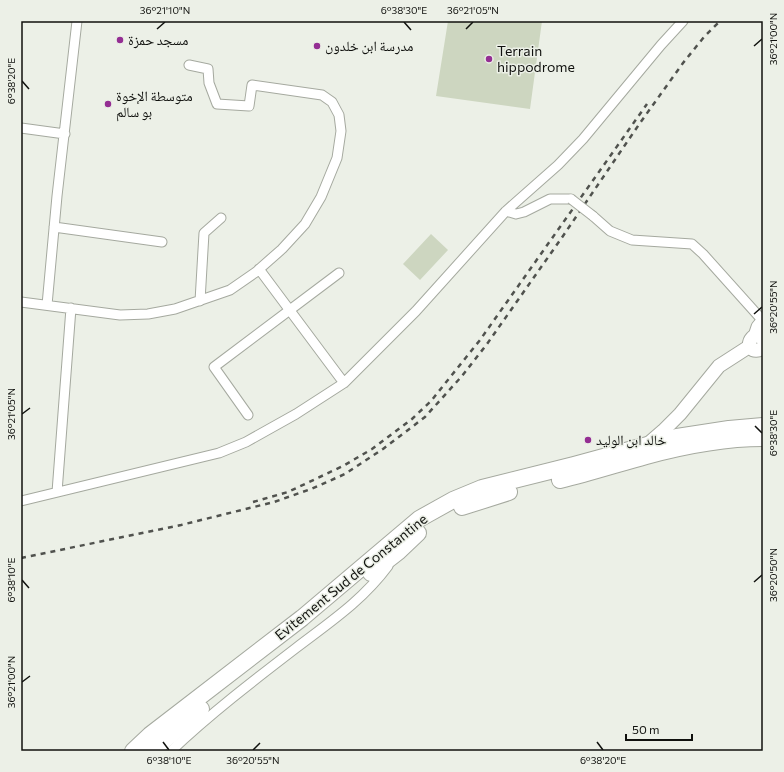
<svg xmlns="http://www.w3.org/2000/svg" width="784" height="772" font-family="Commissioner,'Noto Naskh Arabic',sans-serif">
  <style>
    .green { fill: #cdd6c0 }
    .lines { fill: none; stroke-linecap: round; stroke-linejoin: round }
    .street-casing { stroke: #a5a99f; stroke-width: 11 }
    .secondary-casing { stroke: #a5a99f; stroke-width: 15 }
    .highway-casing { stroke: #a5a99f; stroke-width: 18 }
    .street { stroke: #fff; stroke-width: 9 }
    .secondary { stroke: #fff; stroke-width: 13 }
    .highway { stroke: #fff; stroke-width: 16 }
    .rail { stroke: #50524e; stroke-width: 2.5; stroke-dasharray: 5 5; stroke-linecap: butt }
    .street-bridge-casing { stroke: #a5a99f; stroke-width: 11; stroke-linecap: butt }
    .street-bridge { stroke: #fff; stroke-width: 9 }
    .ticks { fill: none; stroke: #10110e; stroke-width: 1.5 }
    .poi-dot { fill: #942e93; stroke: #ecf0e7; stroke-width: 1.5 }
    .labels { text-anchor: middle; stroke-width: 3; stroke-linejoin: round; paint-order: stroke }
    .poi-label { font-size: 14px; fill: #10110e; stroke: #ecf0e7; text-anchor: start }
    .street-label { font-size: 14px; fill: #10110e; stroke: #ecf0e7 }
    .neatline { fill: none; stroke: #10110e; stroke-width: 1.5 }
    .ticks-label { font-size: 10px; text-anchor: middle; fill: #10110e }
  </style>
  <rect width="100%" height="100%" fill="#ecf0e7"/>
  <path class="green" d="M448 21H542L530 109 436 96Z
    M431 234 448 250 420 280 403 264Z"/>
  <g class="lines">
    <defs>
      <path id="street" d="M21 128 65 134
        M506 211 516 214 524 212 550 199H571
        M593 216 610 231 632 240 692 244 703 254 763 321
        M54 227 162 242
        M259 269 344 383
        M200 301 204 233 221 218
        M21 302 120 315 148 314 175 309 230 290 256 272 282 249 305 224 321 197 337 158 341 131 339 115 332 102 322 95 252 85 249 106 217 104 209 83 208 69 189 65
        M47 305 57 196 77 21
        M248 415 214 367 339 273
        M57 492 71 308
        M21 501 219 453 246 442 296 414 344 383 416 311 506 211 558 165 583 139 661 45 683 21
        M171 751C210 714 253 681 296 648 330 622 362 601 388 566"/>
      <path id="secondary" d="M755 336 758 327 763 321
        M763 339 759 336H754C743 345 754 356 763 347
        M648 444 663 431 680 414 719 366 750 346"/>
      <path id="highway" d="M560 480C589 473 617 464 646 456 683 446 724 438 763 438
        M462 507 509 492
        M371 573 398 552 418 533
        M133 751 150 735 302 618 419 519 453 500 482 488 574 465 677 437 729 429 763 426
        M152 751 201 709"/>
    </defs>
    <use href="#street" class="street-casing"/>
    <use href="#secondary" class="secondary-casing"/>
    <use href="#highway" class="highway-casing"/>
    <use href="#street" class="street"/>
    <use href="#secondary" class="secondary"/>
    <use href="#highway" class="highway"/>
    <path class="rail" d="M253 502 288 492 343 466 372 449 412 419 431 401 480 340 647 104
      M21 558 181 525 274 502 311 489 345 474 383 449 425 417 462 376 487 344 563 236 640 123 683 63 704 37 720 21"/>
    <defs>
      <path id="street-bridge" d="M571 199 593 216"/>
    </defs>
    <use href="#street-bridge" class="street-bridge-casing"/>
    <use href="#street-bridge" class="street-bridge"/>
  </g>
  <path class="ticks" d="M404 22 411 30M157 29 165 22M466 29 473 22M754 46 762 39M22 81 29 89M754 314 762 307M22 414 30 408M755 426 762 433M22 580 29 588M754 582 762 575M22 682 30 676M163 742 169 750M597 742 603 750M253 750 260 743"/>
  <g class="poi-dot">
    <circle cx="120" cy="40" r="4"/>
    <circle cx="317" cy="46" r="4"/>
    <circle cx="489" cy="59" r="4"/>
    <circle cx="108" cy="104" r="4"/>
    <circle cx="588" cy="440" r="4"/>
  </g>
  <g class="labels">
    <g class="poi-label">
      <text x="128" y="45">مسجد حمزة</text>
      <text x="325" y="51">مدرسة ابن خلدون</text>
      <text x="497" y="56">Terrain<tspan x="497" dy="16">hippodrome</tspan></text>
      <text x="116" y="101">متوسطة الإخوة<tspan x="116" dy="16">بو سالم</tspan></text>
      <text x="596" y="445">خالد ابن الوليد</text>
    </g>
    <g class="street-label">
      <text transform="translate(351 577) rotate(-39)" y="5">Evitement Sud de Constantine</text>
    </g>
  </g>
  <rect width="784" height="772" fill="none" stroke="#ecf0e7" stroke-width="44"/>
  <path d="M626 734v6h66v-6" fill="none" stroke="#10110e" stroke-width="2"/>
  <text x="632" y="734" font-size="12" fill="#10110e" stroke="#ecf0e7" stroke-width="3" paint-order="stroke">50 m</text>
  <rect x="22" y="22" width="740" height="728" class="neatline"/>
  <g class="ticks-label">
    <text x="165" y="14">36°21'10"N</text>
    <text x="404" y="14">6°38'30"E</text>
    <text x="473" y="14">36°21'05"N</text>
    <text transform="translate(773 39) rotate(-90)" y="4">36°21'00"N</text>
    <text transform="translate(11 81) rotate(-90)" y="4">6°38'20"E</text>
    <text transform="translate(773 307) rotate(-90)" y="4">36°20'55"N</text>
    <text transform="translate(11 414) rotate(-90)" y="4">36°21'05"N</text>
    <text transform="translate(773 433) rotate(-90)" y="4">6°38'30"E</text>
    <text transform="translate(773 575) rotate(-90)" y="4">36°20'50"N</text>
    <text transform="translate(11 580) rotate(-90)" y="4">6°38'10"E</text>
    <text transform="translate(11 682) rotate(-90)" y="4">36°21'00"N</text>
    <text x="169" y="764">6°38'10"E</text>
    <text x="253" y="764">36°20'55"N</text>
    <text x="603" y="764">6°38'20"E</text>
  </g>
</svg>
